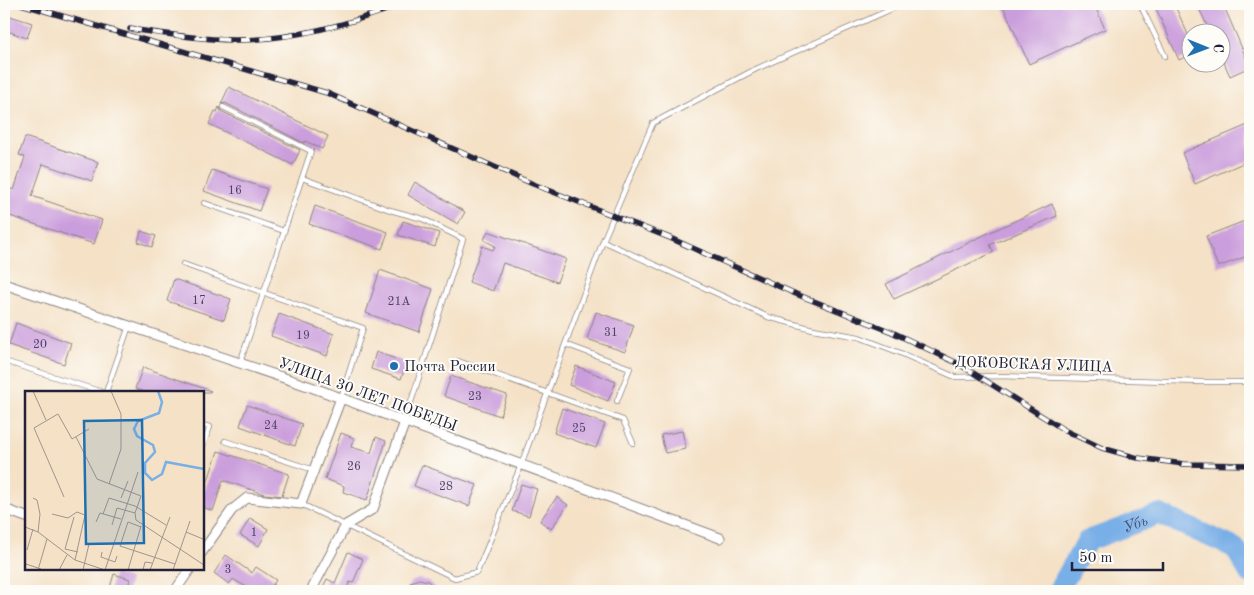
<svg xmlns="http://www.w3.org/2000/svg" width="1254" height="595" font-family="'Old Standard TT',serif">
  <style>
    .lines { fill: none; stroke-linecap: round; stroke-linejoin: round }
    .river { stroke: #79afe7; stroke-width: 21 }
    .building { fill: #ca9ddc }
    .service-casing { stroke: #8b8280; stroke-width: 6 }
    .minor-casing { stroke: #8b8280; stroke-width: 11 }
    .service { stroke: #fff; stroke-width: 4.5 }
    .minor { stroke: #fff; stroke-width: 9 }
    .rail-casing { stroke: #22223b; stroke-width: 5.5 }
    .rail { stroke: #fdfcf7; stroke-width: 4; stroke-dasharray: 11; stroke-linecap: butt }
    .poi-dot { fill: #1f6fb2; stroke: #fdfcf7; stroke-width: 2 }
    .labels { text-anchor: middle; stroke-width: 4; stroke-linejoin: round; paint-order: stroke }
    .number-label { font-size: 12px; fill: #4c4163 }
    .street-label { font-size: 15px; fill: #22223b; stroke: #fdfcf7 }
    .poi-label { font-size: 15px; fill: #22223b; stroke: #fdfcf7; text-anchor: start }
    .water-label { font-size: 16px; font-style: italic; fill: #455a80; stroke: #fdfcf7 }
    .inset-river { fill: none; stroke: #79afe7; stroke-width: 2.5 }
    .inset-road { fill: none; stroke: #a0958e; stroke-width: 1 }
    .view { fill: #1f6fb2; fill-opacity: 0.15; stroke: #1f6fb2; stroke-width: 2.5 }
    .inset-edge { fill: none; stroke: #22223b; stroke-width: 2.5 }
  </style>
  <rect width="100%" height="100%" fill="#fdfcf7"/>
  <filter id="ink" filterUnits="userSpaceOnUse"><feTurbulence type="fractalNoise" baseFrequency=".02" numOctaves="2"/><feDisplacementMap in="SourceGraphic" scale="10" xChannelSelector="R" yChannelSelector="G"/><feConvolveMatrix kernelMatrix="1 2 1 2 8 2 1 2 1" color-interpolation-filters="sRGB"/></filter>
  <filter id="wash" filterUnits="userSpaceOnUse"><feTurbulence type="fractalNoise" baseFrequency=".0096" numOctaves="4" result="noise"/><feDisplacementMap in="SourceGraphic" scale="20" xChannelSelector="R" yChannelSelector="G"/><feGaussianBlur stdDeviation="1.12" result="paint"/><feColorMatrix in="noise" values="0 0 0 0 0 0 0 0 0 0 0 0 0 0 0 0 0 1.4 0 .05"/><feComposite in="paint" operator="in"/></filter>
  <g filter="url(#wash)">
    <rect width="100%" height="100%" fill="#f4e1c6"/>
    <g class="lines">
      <path class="river" id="s1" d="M1058 591 1087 541 1159 514 1235 548 1250 574"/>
    </g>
    <g id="blocks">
      <path class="building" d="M1002 4H1094L1105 29 1029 64Z
        M1154 4H1174L1192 43V54L1179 60Z
        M1197 4H1223L1250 67 1230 76 1222 58V32H1210Z
        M4 14 32 23 27 38 4 30Z
        M229 87 328 136 322 149 305 141 304 143 225 103 221 104Z
        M219 107 221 111 300 150 293 165 209 124 215 111 217 112Z
        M1250 124V160L1195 184 1182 153Z
        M25 137 98 162 92 181 43 164 32 196 102 220 94 244 4 214V187L14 190 25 157 19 155Z
        M212 170 267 189 259 211 204 191Z
        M415 182 465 212 458 224 408 195Z
        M1052 204 1057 216 990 245 994 252 894 299 886 284 984 235Z
        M315 206 388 232 382 249 309 224Z
        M1250 219V255L1218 267 1206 236Z
        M403 221 439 233 435 247 398 235Z
        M141 231 156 236 152 247 138 242Z
        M488 231 566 259 557 282 503 263 493 291 469 282 482 246 493 250 495 246 484 240Z
        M380 270 433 289 419 332 366 313Z
        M174 279 231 299 224 320 167 301Z
        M596 312 634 325 625 352 587 339Z
        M279 314 334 334 327 356 271 336Z
        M16 323 71 343 64 364 9 345Z
        M376 352 407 363 401 379 371 369Z
        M576 366 616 382 608 401 569 385Z
        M143 367 211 391 210 392H145L135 389Z
        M451 376 507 395 500 416 444 396Z
        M247 405 302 424 295 446 240 426Z
        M562 408 605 424 596 448 554 433Z
        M682 431 686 449 665 453 661 435Z
        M341 433 354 438 351 447 371 453 376 437 386 441 367 500 343 492 344 486 325 479Z
        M218 451 289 474 282 496 264 494 223 480 213 511 202 507V498Z
        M422 465 477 485 469 506 414 486Z
        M521 484 537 489 529 516 512 511Z
        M557 497 568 505 551 529 540 521Z
        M250 518 268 529 259 546 240 535Z
        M348 552 363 559 353 583 350 582 347 588 353 591H321L327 579 335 583Z
        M226 555 252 573 256 567 276 580 269 591H253L233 579 229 584 214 573Z
        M114 574 130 579 127 591H109Z
        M419 579 428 581 438 591H405L411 582Z"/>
    </g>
  </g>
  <g filter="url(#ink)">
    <use href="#blocks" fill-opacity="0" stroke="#8b8280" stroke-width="1"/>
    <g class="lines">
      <defs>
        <path id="service" d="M1140 4 1165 56
          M223 107 311 151 240 363
          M302 178 390 210 423 219 463 239 405 421
          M204 203 284 231
          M603 241 768 317 813 329 859 337 898 352 955 377 996 376 1201 382H1250
          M183 264 363 328 341 398
          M565 344 630 368 617 401
          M4 361 102 392
          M458 361 623 420 633 443
          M106 392 129 326
          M202 425 210 427 202 448
          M225 441 314 470
          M301 504 455 578 477 572 521 465 603 241 653 123 756 69 903 4"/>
        <path id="minor" d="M4 284 311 387 720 538
          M4 509 26 517
          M202 552 232 510 247 498 301 504 341 398
          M175 591 190 569
          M311 591 346 525 373 509 405 422"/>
      </defs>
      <use href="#service" class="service-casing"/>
      <use href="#minor" class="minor-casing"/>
      <use href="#service" class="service"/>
      <use href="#minor" class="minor"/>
      <defs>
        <path id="rail" d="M21 4 327 93 533 184 670 238 796 294 892 332 959 364 1066 431 1102 448 1138 458 1184 464 1250 465
          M130 29C164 34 198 39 232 40 286 41 352 24 402 4"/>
      </defs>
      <use href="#rail" class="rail-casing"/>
      <use href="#rail" class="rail"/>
    </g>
  </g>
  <circle class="poi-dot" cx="394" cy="366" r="5"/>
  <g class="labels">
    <g class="number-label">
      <text x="235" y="194">16</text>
      <text x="199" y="304">17</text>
      <text x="399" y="305">21А</text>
      <text x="611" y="336">31</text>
      <text x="303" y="339">19</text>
      <text x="40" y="348">20</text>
      <text x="475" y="400">23</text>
      <text x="271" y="429">24</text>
      <text x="579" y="432">25</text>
      <text x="354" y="470">26</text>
      <text x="446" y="490">28</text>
      <text x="254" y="536">1</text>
      <text x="228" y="573">3</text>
    </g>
    <g class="street-label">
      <text transform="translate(1034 364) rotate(2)" y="5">ДОКОВСКАЯ УЛИЦА</text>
      <text transform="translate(368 394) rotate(20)" y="5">УЛИЦА 30 ЛЕТ ПОБЕДЫ</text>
    </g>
    <g class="poi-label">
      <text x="404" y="371">Почта России</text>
    </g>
    <g class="water-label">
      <text dy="6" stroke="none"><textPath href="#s1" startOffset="109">Убь</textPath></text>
    </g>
  </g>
  <g transform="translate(25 391)">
    <rect width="179" height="179" fill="#f4e1c6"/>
    <path class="inset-river" d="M133 0 137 11 134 22 113 30 109 38 112 45 128 54 130 61 120 72V82L127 89 137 83 141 71 179 78"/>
    <path class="inset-road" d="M8 0 21 29M51 46 72 88 116 105 110 122M84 93 96 58V23L86 0M39 106 9 37 33 23 47 48 64 38M8 107 12 109 15 123 13 141M96 107 103 90M27 123 43 127 52 121 60 124 50 169M78 123 84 107 110 115 141 134M49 126 40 158 53 161M71 131 75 122 96 128M87 134 92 117 110 122 111 129 179 174M0 136 13 141 50 169 80 179M116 136 103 131 95 155 150 173M161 141 178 148M2 159 8 138M77 161 76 166 90 171 92 165M1 173 16 178M13 179 22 148M34 179 42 164M58 179 64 153M80 179 113 81M103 179 116 135M118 179 120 171 127 172M125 179 145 126M148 179 165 130"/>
    <path class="view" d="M117 29 119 152 61 153 59 30Z"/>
    <rect width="179" height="179" class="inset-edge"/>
  </g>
  <rect width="1254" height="595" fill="none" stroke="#fdfcf7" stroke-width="20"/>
  <g transform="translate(1206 48) rotate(91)"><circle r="24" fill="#fdfcf7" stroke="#a5a5ac"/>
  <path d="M0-4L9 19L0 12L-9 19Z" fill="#1f6fb2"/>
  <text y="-8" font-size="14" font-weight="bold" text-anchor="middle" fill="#22223b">С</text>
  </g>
  <path d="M1072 562v8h91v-8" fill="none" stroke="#22223b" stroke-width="2.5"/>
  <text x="1079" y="562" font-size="15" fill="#22223b" stroke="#fdfcf7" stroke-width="4" paint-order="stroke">50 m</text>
</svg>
